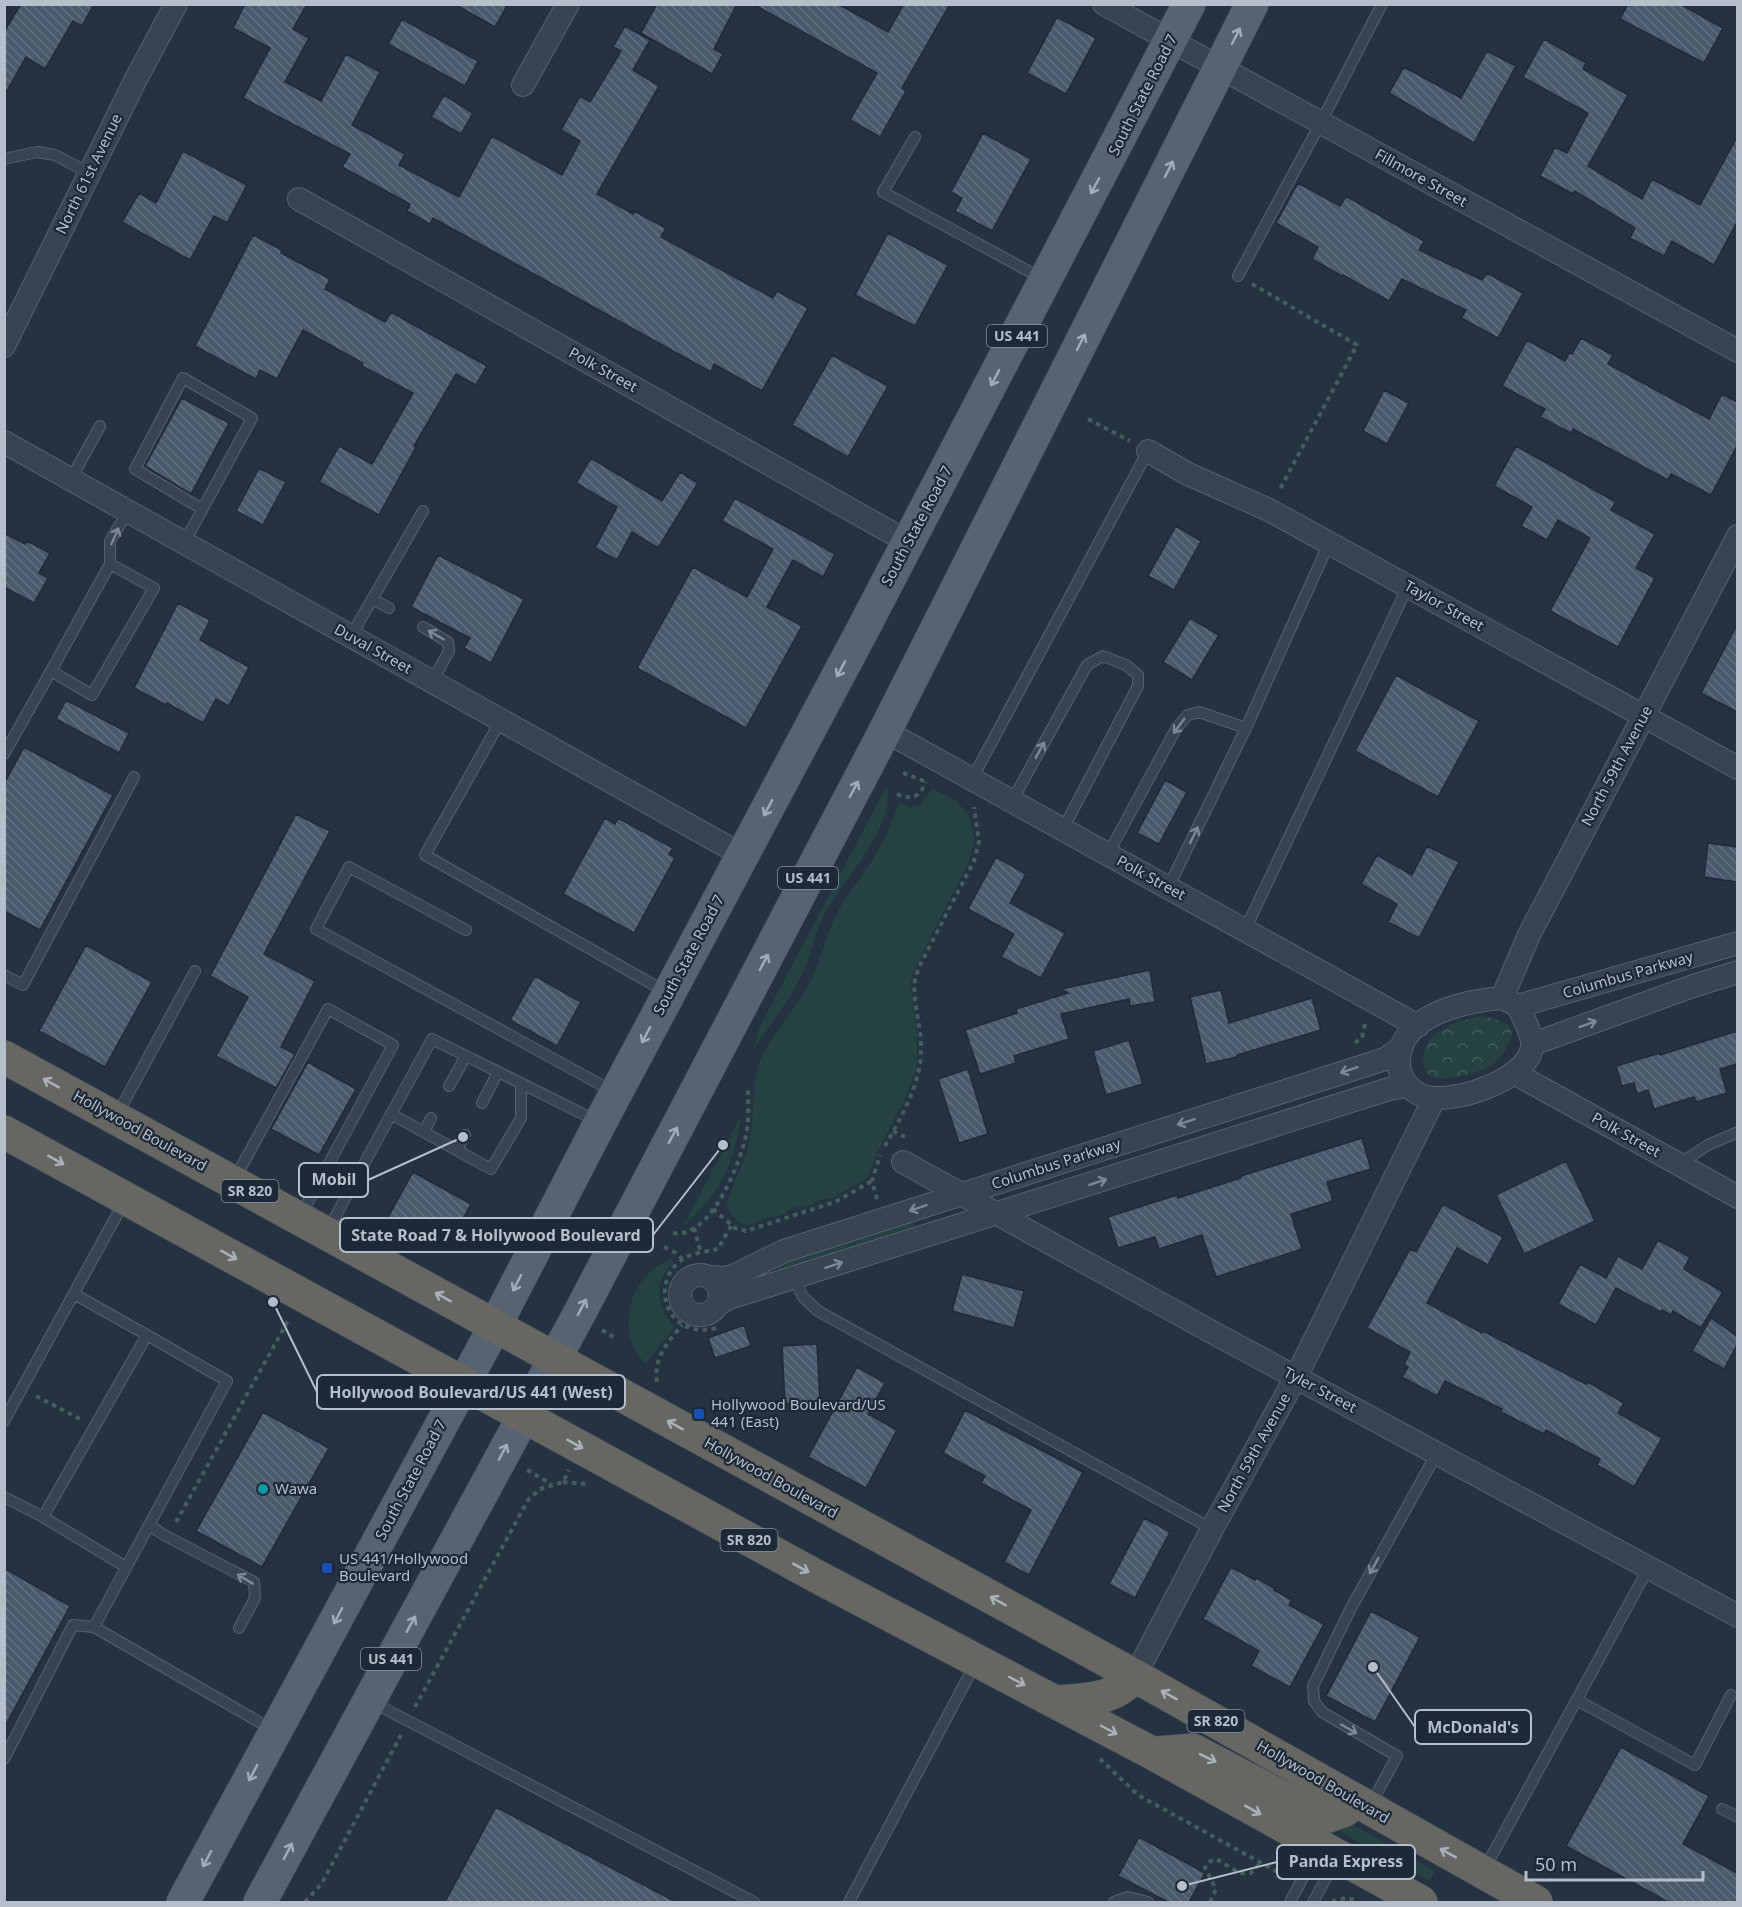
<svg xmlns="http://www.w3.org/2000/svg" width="1742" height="1907" font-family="'Noto Sans',sans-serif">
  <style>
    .green { fill: #264142 }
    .forest { fill: url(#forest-crowns) }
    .building { fill: url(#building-back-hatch); stroke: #1f2b38; stroke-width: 1.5 }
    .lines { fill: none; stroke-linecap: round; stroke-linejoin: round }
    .service-casing { stroke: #56626e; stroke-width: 12 }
    .minor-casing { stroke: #56626e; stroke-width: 24 }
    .primary-casing { stroke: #424d5a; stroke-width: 34 }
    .trunk-casing { stroke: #434f5b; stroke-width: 34 }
    .path { stroke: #445e5f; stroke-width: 4; stroke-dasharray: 4.5 4.5; stroke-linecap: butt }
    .service { stroke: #384451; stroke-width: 10 }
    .minor { stroke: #384451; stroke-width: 22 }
    .primary { stroke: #566371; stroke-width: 33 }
    .trunk { stroke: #666663; stroke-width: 33 }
    .oneway { stroke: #a2adb9 }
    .oneway2 { stroke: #7d8894 }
    .oneway3 { stroke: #a9b2bb }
    .transit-dot { fill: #1a4fb4; stroke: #1d2936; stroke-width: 2 }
    .culture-dot { fill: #0f9aa8; stroke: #1d2936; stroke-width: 2 }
    .labels { text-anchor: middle; stroke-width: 4.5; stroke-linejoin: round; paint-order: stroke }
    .shield { fill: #1d2936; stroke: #87929e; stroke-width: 1.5 }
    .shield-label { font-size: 14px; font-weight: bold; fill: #b5bfcb }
    .street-label { font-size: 15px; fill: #b5bfcb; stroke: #1d2936 }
    .poi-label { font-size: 15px; fill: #b5bfcb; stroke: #1d2936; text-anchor: start }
    .leader { fill: none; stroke: #b5bfcb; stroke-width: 2 }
    .callout-dot { fill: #b5bfcb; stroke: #1d2936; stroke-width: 2 }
    .callout { fill: #1d2936; stroke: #b5bfcb; stroke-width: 2 }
    .callout-label { font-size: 16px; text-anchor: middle; font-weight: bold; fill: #b5bfcb }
  </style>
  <defs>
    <pattern id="forest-crowns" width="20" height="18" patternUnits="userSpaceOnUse" patternTransform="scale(1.5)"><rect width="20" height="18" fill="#264142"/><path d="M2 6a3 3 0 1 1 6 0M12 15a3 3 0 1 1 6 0" fill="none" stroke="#435b5c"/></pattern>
    <pattern id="building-back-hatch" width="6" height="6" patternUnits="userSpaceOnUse" patternTransform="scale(1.5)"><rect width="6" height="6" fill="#4a596b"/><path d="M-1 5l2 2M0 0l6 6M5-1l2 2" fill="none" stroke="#626f7f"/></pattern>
  </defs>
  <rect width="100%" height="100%" fill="#243241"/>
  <path class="green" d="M887 785C897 826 842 881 824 915 815 931 813 951 805 968 792 998 771 1022 753 1050L760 1026Z
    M934 789 957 801 969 816 975 840 968 864 914 970 910 984 917 1031V1067L906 1097 878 1151 867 1178 833 1198 817 1201 810 1206 792 1208 785 1214 778 1216 763 1218 754 1224 746 1225 737 1221 726 1206C733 1184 744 1164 749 1142 756 1112 749 1081 764 1052 777 1027 799 1006 811 980 823 955 827 928 842 904 847 895 854 887 860 878 877 855 889 832 898 805L900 803 910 807 920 805 930 790Z
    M741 1116C735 1165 719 1195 682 1228Z
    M913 1221 914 1225 912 1229 782 1271 777 1270 776 1266 778 1262Z
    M671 1259 674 1262C653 1282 656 1307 675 1327L645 1364C641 1358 634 1351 632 1344 620 1310 637 1272 671 1259Z
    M1351 1823 1435 1871 1430 1881 1335 1829Z"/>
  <path class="forest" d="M1479 1016 1492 1018 1508 1024 1512 1033C1509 1045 1503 1057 1493 1064 1482 1072 1442 1084 1430 1076 1425 1072 1423 1065 1423 1059 1424 1032 1457 1021 1479 1016Z"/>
  <path class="building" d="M21 4H94L82 26 73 21 45 69 26 57 4 96V32Z
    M245 4H307L293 29 309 38 285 82 321 101 346 54 380 72 352 125 405 154 399 165 459 197 492 136 562 175 580 141 561 130 580 96 590 102 621 51 613 47 625 26 650 40 633 70 659 86 597 194 633 214 634 211 666 228 661 237 773 298 777 291 808 308 762 391 714 364 711 372 433 218 430 224 407 211 410 204 342 167 350 154 243 98 270 48 233 28Z
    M454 4H508L495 27Z
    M657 4H737L714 49 723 54 712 74 641 33Z
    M753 4H838L888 32 904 4H950L902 88 906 91 880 137 850 120 877 73Z
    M1628 4H1680L1723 28 1704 63 1620 19Z
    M1057 17 1096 38 1066 94 1027 73Z
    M402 19 478 61 465 86 388 44Z
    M1544 39 1586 63 1583 69 1628 95 1588 166 1642 199 1652 179 1700 205 1737 137V222L1714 265 1672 241 1664 256 1630 238 1635 228 1575 191 1573 194 1540 176 1555 147 1567 153 1588 113 1523 77Z
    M1487 51 1516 66 1474 143 1389 93 1404 67 1461 98Z
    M444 95 473 113 461 134 431 117Z
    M983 133 1031 159 992 231 955 211 962 198 951 192Z
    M183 151 247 185 227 223 214 216 190 260 122 222 139 193 156 203Z
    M1298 183 1340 206 1346 196 1424 241 1419 250 1482 280 1487 273 1523 293 1498 338 1461 318 1466 310 1402 279 1389 301 1343 275 1342 276 1312 259 1318 247 1276 223Z
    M888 233 948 265 915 326 855 295Z
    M253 235 282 250 281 253 330 279 325 289 385 322 391 312 487 366 476 385 456 374 414 446 416 447 379 515 319 482 339 446 372 464 413 393 362 366 363 363 303 330 277 379 260 370 256 379 195 346Z
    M1581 338 1613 355 1608 364 1709 419 1722 394 1737 402V446L1711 495 1671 474 1668 480 1573 429 1571 433 1540 417 1545 409 1502 386 1527 340 1565 361 1569 353 1572 354Z
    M832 355 888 386 848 457 792 425Z
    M1384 390 1409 403 1387 444 1363 431Z
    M182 398 229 423 191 494 145 466Z
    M1516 446 1616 502 1611 510 1655 534 1636 568 1655 578 1618 647 1550 611 1590 538 1558 520 1547 540 1521 526 1532 507 1494 486Z
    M591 458 662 501 680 472 698 483 658 548 632 532 617 560 595 548 617 507 576 483Z
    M259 468 286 482 263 525 236 511Z
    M735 498 835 554 823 577 793 560 767 607 802 626 746 728 637 668 693 567 747 597 773 549 722 521Z
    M1176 526 1201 541 1174 590 1148 576Z
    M4 533 25 544 27 541 50 553 39 573 48 578 34 603 4 587Z
    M438 555 524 599 491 663 464 648 470 638 411 607Z
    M178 603 210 620 200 640 249 667 229 706 216 699 203 723 167 703 166 705 134 688Z
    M1190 618 1219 635 1192 680 1163 662Z
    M1737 625V712L1701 693Z
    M1396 675 1479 721 1438 797 1355 751Z
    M66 700 129 733 119 753 56 719Z
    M24 747 113 795 40 930 4 911V784Z
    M1165 780 1187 792 1159 844 1137 833Z
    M296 814 330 831 264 954 315 981 281 1047 295 1054 276 1088 216 1056 248 997 210 976Z
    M605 818 615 824 618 818 673 848 669 854 675 858 634 933 563 894Z
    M1708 843 1737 847V882L1704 877Z
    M1427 846 1459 862 1419 938 1388 922 1397 904 1361 884 1377 855 1412 875Z
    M996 857 1026 874 1010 903 1065 933 1041 978 1001 957 1014 934 968 909Z
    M86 945 152 982 105 1067 39 1031Z
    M1150 970 1155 1002 1130 1006 1129 999 1061 1014 1069 1039 1014 1056 1016 1063 980 1074 965 1030 1017 1013 1016 1009 1068 993 1061 989Z
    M535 976 581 1002 557 1046 510 1020Z
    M1221 990 1229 1023 1312 998 1321 1030 1237 1055V1057L1206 1064 1190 997Z
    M1737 1031V1064L1720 1069 1727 1093 1696 1102 1694 1097 1654 1109 1648 1090 1637 1094 1634 1083 1622 1086 1616 1066 1660 1053V1055Z
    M1129 1040 1143 1084 1106 1095 1093 1051Z
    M308 1062 356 1089 319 1155 271 1129Z
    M968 1069 988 1134 959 1143 938 1079Z
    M1362 1138 1371 1169 1327 1182 1333 1201 1291 1214 1302 1249 1216 1277 1202 1235 1159 1249 1155 1237 1118 1248 1108 1217 1177 1195 1178 1198 1241 1178V1176Z
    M1566 1161 1595 1221 1524 1254 1496 1195Z
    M413 1172 471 1204 445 1251 387 1219Z
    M1443 1204 1503 1237 1488 1265 1457 1248 1427 1303 1482 1333 1483 1331 1586 1384 1588 1382 1624 1403 1618 1413 1662 1438 1634 1487 1597 1465 1600 1459 1546 1430 1544 1434 1501 1412 1502 1409 1445 1381 1437 1396 1402 1377 1408 1367 1404 1365 1410 1352 1367 1328 1410 1249 1416 1252Z
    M1658 1240 1690 1257 1684 1269 1723 1292 1701 1328 1673 1311 1671 1315 1662 1310 1661 1312 1616 1288 1596 1325 1558 1304 1580 1264 1606 1278 1618 1256 1642 1269Z
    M962 1274 1024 1291 1014 1328 952 1311Z
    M1711 1318 1737 1336V1345L1724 1369 1692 1351Z
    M744 1325 751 1346 715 1358 708 1338Z
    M817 1344 820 1402 785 1404 782 1346Z
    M857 1367 885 1383 868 1414 897 1430 866 1488 808 1457Z
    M965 1410 1083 1472 1029 1575 1004 1562 1031 1510 981 1483 985 1476 943 1453Z
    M263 1412 329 1448 262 1567 196 1531Z
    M1144 1518 1170 1532 1135 1598 1109 1584Z
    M1231 1567 1255 1580 1256 1578 1274 1588V1590L1292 1600 1289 1605 1324 1624 1290 1687 1251 1666 1259 1651 1203 1619Z
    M4 1568 70 1606 4 1728Z
    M1371 1611 1420 1637 1375 1722 1326 1696Z
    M1621 1747 1709 1796 1683 1844 1737 1873V1902H1668L1566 1846Z
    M496 1807 676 1902H445Z
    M1139 1837 1205 1873 1189 1902H1168L1118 1876Z"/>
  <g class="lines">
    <defs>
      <path id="service" d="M915 137 883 192 1043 279
        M4 159 37 152 55 155 89 173
        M1238 276 1320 124 1382 4
        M71 479 100 426
        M184 543 252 418 183 378 135 469 202 509
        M110 564 154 588 92 695 51 671Z
        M110 564V541L128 511
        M372 599 389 608
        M423 627 448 642 449 651 432 682
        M351 636 423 511
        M501 720 425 855 666 992
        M1246 728 1329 543
        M4 754 51 671
        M972 779 1148 451
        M1012 801 1087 665 1103 656 1126 665 1138 675V686L1063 829
        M1108 854 1177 727 1188 715 1199 712 1246 728 1168 888
        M466 930 349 867 316 929 614 1092
        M1245 930 1408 586
        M4 975 23 985 134 777
        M449 1086 466 1056
        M482 1103 498 1072
        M391 1114 491 1169 521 1118V1083
        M117 1115 195 971
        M424 1132 431 1118
        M457 1150 465 1135
        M1679 1164 1708 1145 1738 1132
        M234 1180 328 1009 393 1045 301 1215
        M328 1230 432 1039 597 1121
        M794 1278 803 1297 818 1311 1212 1529
        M4 1421 124 1202
        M4 1497 43 1517 147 1335 74 1294
        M43 1517 126 1567
        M149 1525 164 1535 254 1582 255 1598 239 1628
        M94 1627 273 1730
        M1577 1700 1695 1765 1731 1695
        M372 1702 754 1902
        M4 1759 73 1625 94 1627 227 1381 147 1335
        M1370 1806 1397 1756 1322 1712 1314 1701 1313 1686 1351 1608 1437 1453
        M1722 1809 1738 1817
        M1484 1870 1649 1567
        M849 1902 975 1664
        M1114 1902 1128 1897 1148 1902
        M1290 1902 1318 1849
        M1313 1902 1337 1858"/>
      <path id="minor" d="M1104 4 1738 351
        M523 85 568 4
        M299 199 908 542
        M4 346 136 79 176 4
        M4 442 742 855
        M1148 451 1188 474 1269 510 1738 768
        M885 731 1418 1026
        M1502 998 1529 935 1738 536
        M1502 998 1518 1006C1522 1015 1533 1036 1532 1045 1532 1080 1443 1110 1417 1093 1406 1086 1399 1076 1399 1063 1397 1015 1466 1001 1502 998Z
        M1518 1006 1738 943
        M1533 1044 1693 986 1738 972
        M1514 1073 1738 1197
        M903 1162 1210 1331 1738 1616
        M680 1295a20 20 0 1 1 40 0a20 20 0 1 1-40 0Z
        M710 1277 724 1278 733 1276 784 1251 1357 1068 1385 1059 1402 1047
        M719 1304 729 1298 1389 1089 1407 1086
        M1135 1676 1212 1529 1296 1377 1434 1099"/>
      <path id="primary" d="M183 1902 495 1326 600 1123 863 629 1189 4
        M260 1902 578 1316 885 731 1252 4"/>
      <path id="trunk" d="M4 1057 1135 1676 1536 1902
        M4 1132 816 1576 1152 1753 1421 1902
        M1057 1702C1089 1699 1112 1701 1135 1676
        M1156 1753 1193 1750 1295 1804 1329 1816 1345 1810 1357 1801"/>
    </defs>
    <use href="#service" class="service-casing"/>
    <use href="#minor" class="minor-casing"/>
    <use href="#primary" class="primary-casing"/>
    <use href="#trunk" class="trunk-casing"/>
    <path class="path" d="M1252 284 1357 345 1279 491
      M1088 419 1130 441
      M903 773 924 781
      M897 794C913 801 919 797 926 782
      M1355 1043 1362 1037 1365 1024 1362 1022
      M893 1131 909 1139
      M885 1146C903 1114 922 1082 921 1046 921 1024 912 1002 915 980 916 975 919 968 921 963L974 861 979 842 974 807
      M877 1199 872 1181 880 1155
      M713 1209 735 1228 746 1231 835 1202 872 1181
      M694 1228 701 1253
      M673 1233C711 1240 742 1160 747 1130 749 1116 748 1101 748 1088
      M664 1247 676 1253 683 1260
      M716 1328C665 1341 647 1279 686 1257 695 1253 708 1251 718 1249L731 1226
      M602 1330 615 1338
      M657 1382C653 1358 668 1342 682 1325
      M36 1396 80 1419
      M527 1470 551 1484
      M563 1482 586 1484
      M176 1522 289 1319
      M415 1707 528 1500 540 1489 563 1482 569 1470
      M1100 1759 1138 1795 1285 1876
      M1332 1900 1335 1901 1346 1898 1356 1900
      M305 1902 322 1883 401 1735
      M1210 1902 1216 1889 1205 1868 1209 1862 1216 1859 1240 1873H1251L1261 1862"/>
    <use href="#service" class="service"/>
    <use href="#minor" class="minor"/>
    <use href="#primary" class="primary"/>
    <use href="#trunk" class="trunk"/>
  </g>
  <defs><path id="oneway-shaft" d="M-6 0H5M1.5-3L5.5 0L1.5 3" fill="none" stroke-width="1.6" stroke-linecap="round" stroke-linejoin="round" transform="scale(1.5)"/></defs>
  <g class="oneway">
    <use href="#oneway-shaft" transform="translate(1236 36) rotate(-63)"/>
    <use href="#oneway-shaft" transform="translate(1169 169) rotate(-63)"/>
    <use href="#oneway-shaft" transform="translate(1095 186) rotate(118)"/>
    <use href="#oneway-shaft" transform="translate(1081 342) rotate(-63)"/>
    <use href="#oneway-shaft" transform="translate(995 378) rotate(118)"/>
    <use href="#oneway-shaft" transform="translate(841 669) rotate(118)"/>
    <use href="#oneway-shaft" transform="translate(854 789) rotate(-62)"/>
    <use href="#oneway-shaft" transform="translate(768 808) rotate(118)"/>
    <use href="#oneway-shaft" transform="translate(764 962) rotate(-62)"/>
    <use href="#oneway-shaft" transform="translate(646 1035) rotate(118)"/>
    <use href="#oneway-shaft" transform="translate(673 1135) rotate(-62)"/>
    <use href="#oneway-shaft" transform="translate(517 1283) rotate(117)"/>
    <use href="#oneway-shaft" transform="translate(582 1307) rotate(-62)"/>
    <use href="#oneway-shaft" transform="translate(503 1452) rotate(-62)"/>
    <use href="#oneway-shaft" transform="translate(338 1616) rotate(118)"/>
    <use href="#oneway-shaft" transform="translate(411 1624) rotate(-61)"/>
    <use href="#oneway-shaft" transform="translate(253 1773) rotate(118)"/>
    <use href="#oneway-shaft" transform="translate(288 1851) rotate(-62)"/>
    <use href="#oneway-shaft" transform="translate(207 1859) rotate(118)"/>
  </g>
  <g class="oneway2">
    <use href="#oneway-shaft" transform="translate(115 536) rotate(-66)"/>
    <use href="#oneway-shaft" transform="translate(436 635) rotate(-150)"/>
    <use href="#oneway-shaft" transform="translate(1179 726) rotate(127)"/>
    <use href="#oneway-shaft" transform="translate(1040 750) rotate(-61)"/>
    <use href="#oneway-shaft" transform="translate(1194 835) rotate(-64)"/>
    <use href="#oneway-shaft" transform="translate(1588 1024) rotate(-20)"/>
    <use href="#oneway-shaft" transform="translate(1349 1070) rotate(162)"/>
    <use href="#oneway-shaft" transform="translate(1186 1122) rotate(162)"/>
    <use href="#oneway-shaft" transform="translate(1098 1182) rotate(-18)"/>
    <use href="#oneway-shaft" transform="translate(918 1208) rotate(162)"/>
    <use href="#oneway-shaft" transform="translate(834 1265) rotate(-18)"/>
    <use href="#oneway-shaft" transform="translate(1374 1566) rotate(119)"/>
    <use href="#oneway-shaft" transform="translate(245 1579) rotate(-149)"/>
    <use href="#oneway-shaft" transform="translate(1349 1729) rotate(30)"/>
  </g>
  <g class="oneway3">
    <use href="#oneway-shaft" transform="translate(51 1083) rotate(-151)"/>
    <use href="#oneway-shaft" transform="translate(56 1160) rotate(29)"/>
    <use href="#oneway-shaft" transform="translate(229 1255) rotate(29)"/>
    <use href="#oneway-shaft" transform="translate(443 1297) rotate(-151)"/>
    <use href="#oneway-shaft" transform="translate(675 1425) rotate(-151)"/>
    <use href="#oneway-shaft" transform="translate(575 1444) rotate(29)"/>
    <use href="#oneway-shaft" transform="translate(801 1568) rotate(29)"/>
    <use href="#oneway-shaft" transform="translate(998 1601) rotate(-151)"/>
    <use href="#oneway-shaft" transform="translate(1017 1681) rotate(28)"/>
    <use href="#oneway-shaft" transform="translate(1169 1695) rotate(-151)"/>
    <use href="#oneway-shaft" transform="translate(1109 1730) rotate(28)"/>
    <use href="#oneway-shaft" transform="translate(1208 1758) rotate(26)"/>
    <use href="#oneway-shaft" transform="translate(1253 1810) rotate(29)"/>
    <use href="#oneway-shaft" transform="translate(1448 1853) rotate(-151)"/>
  </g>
  <g class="transit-dot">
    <rect x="693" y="1408" width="12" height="12" rx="3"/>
    <rect x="321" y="1562" width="12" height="12" rx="3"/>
  </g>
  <circle class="culture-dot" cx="263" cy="1489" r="6"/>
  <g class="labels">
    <g class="shield">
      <rect x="987" y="325" width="60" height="22" rx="4.5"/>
      <rect x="778" y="867" width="60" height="22" rx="4.5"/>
      <rect x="221.5" y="1180" width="57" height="22" rx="4.5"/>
      <rect x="720.5" y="1529" width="57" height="22" rx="4.5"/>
      <rect x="361" y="1648" width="60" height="22" rx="4.5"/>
      <rect x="1187.5" y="1710" width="57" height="22" rx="4.5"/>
    </g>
    <g class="shield-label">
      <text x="1017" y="341">US 441</text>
      <text x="808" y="883">US 441</text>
      <text x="250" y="1196">SR 820</text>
      <text x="749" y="1545">SR 820</text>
      <text x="391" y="1664">US 441</text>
      <text x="1216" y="1726">SR 820</text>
    </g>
    <g class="street-label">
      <text transform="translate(1143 95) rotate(-63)" y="5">South State Road 7</text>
      <text transform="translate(89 174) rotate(-64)" y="5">North 61st Avenue</text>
      <text transform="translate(1421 178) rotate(29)" y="5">Fillmore Street</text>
      <text transform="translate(603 370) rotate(29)" y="5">Polk Street</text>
      <text transform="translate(917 526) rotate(-62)" y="5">South State Road 7</text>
      <text transform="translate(1444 606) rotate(29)" y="5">Taylor Street</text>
      <text transform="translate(373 649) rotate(29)" y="5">Duval Street</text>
      <text transform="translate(1617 766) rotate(-62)" y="5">North 59th Avenue</text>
      <text transform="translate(1151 878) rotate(29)" y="5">Polk Street</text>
      <text transform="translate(689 955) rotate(-62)" y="5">South State Road 7</text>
      <text transform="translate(1628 975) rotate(-16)" y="5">Columbus Parkway</text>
      <text transform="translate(140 1131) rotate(29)" y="5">Hollywood Boulevard</text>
      <text transform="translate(1626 1135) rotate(29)" y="5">Polk Street</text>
      <text transform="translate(1056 1164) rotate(-18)" y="5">Columbus Parkway</text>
      <text transform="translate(1320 1390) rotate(28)" y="5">Tyler Street</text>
      <text transform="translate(1254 1453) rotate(-61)" y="5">North 59th Avenue</text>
      <text transform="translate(771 1478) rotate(29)" y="5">Hollywood Boulevard</text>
      <text transform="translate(411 1480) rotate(-62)" y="5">South State Road 7</text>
      <text transform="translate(1323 1782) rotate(30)" y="5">Hollywood Boulevard</text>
    </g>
    <g class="poi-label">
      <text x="711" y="1410">Hollywood Boulevard/US<tspan x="711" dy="17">441 (East)</tspan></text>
      <text x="275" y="1494">Wawa</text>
      <text x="339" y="1564">US 441/Hollywood<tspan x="339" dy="17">Boulevard</tspan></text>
    </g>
  </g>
  <path class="leader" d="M463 1137L368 1180M723 1145L653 1235M273 1302L317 1392M1373 1667L1415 1727M1182 1886L1277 1862"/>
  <g class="callout-dot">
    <circle cx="463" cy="1137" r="6"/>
    <circle cx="723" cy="1145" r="6"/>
    <circle cx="273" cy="1302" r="6"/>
    <circle cx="1373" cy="1667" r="6"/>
    <circle cx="1182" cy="1886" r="6"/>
  </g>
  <g class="callout">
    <rect x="299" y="1163" width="69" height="34" rx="6"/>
    <rect x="340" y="1218" width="313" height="34" rx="6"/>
    <rect x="317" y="1375" width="308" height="34" rx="6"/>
    <rect x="1415" y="1710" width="116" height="34" rx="6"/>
    <rect x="1277" y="1845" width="138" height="34" rx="6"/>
  </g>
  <g class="callout-label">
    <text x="334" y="1185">Mobil</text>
    <text x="496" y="1241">State Road 7 &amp; Hollywood Boulevard</text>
    <text x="471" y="1398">Hollywood Boulevard/US 441 (West)</text>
    <text x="1473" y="1733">McDonald's</text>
    <text x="1346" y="1867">Panda Express</text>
  </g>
  <rect width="1742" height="1907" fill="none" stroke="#b5bfcb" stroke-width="12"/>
  <path d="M1526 1871v9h177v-9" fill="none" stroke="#b5bfcb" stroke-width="3"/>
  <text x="1535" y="1871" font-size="18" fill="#b5bfcb" stroke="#1d2936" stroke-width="4.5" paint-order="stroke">50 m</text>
</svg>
